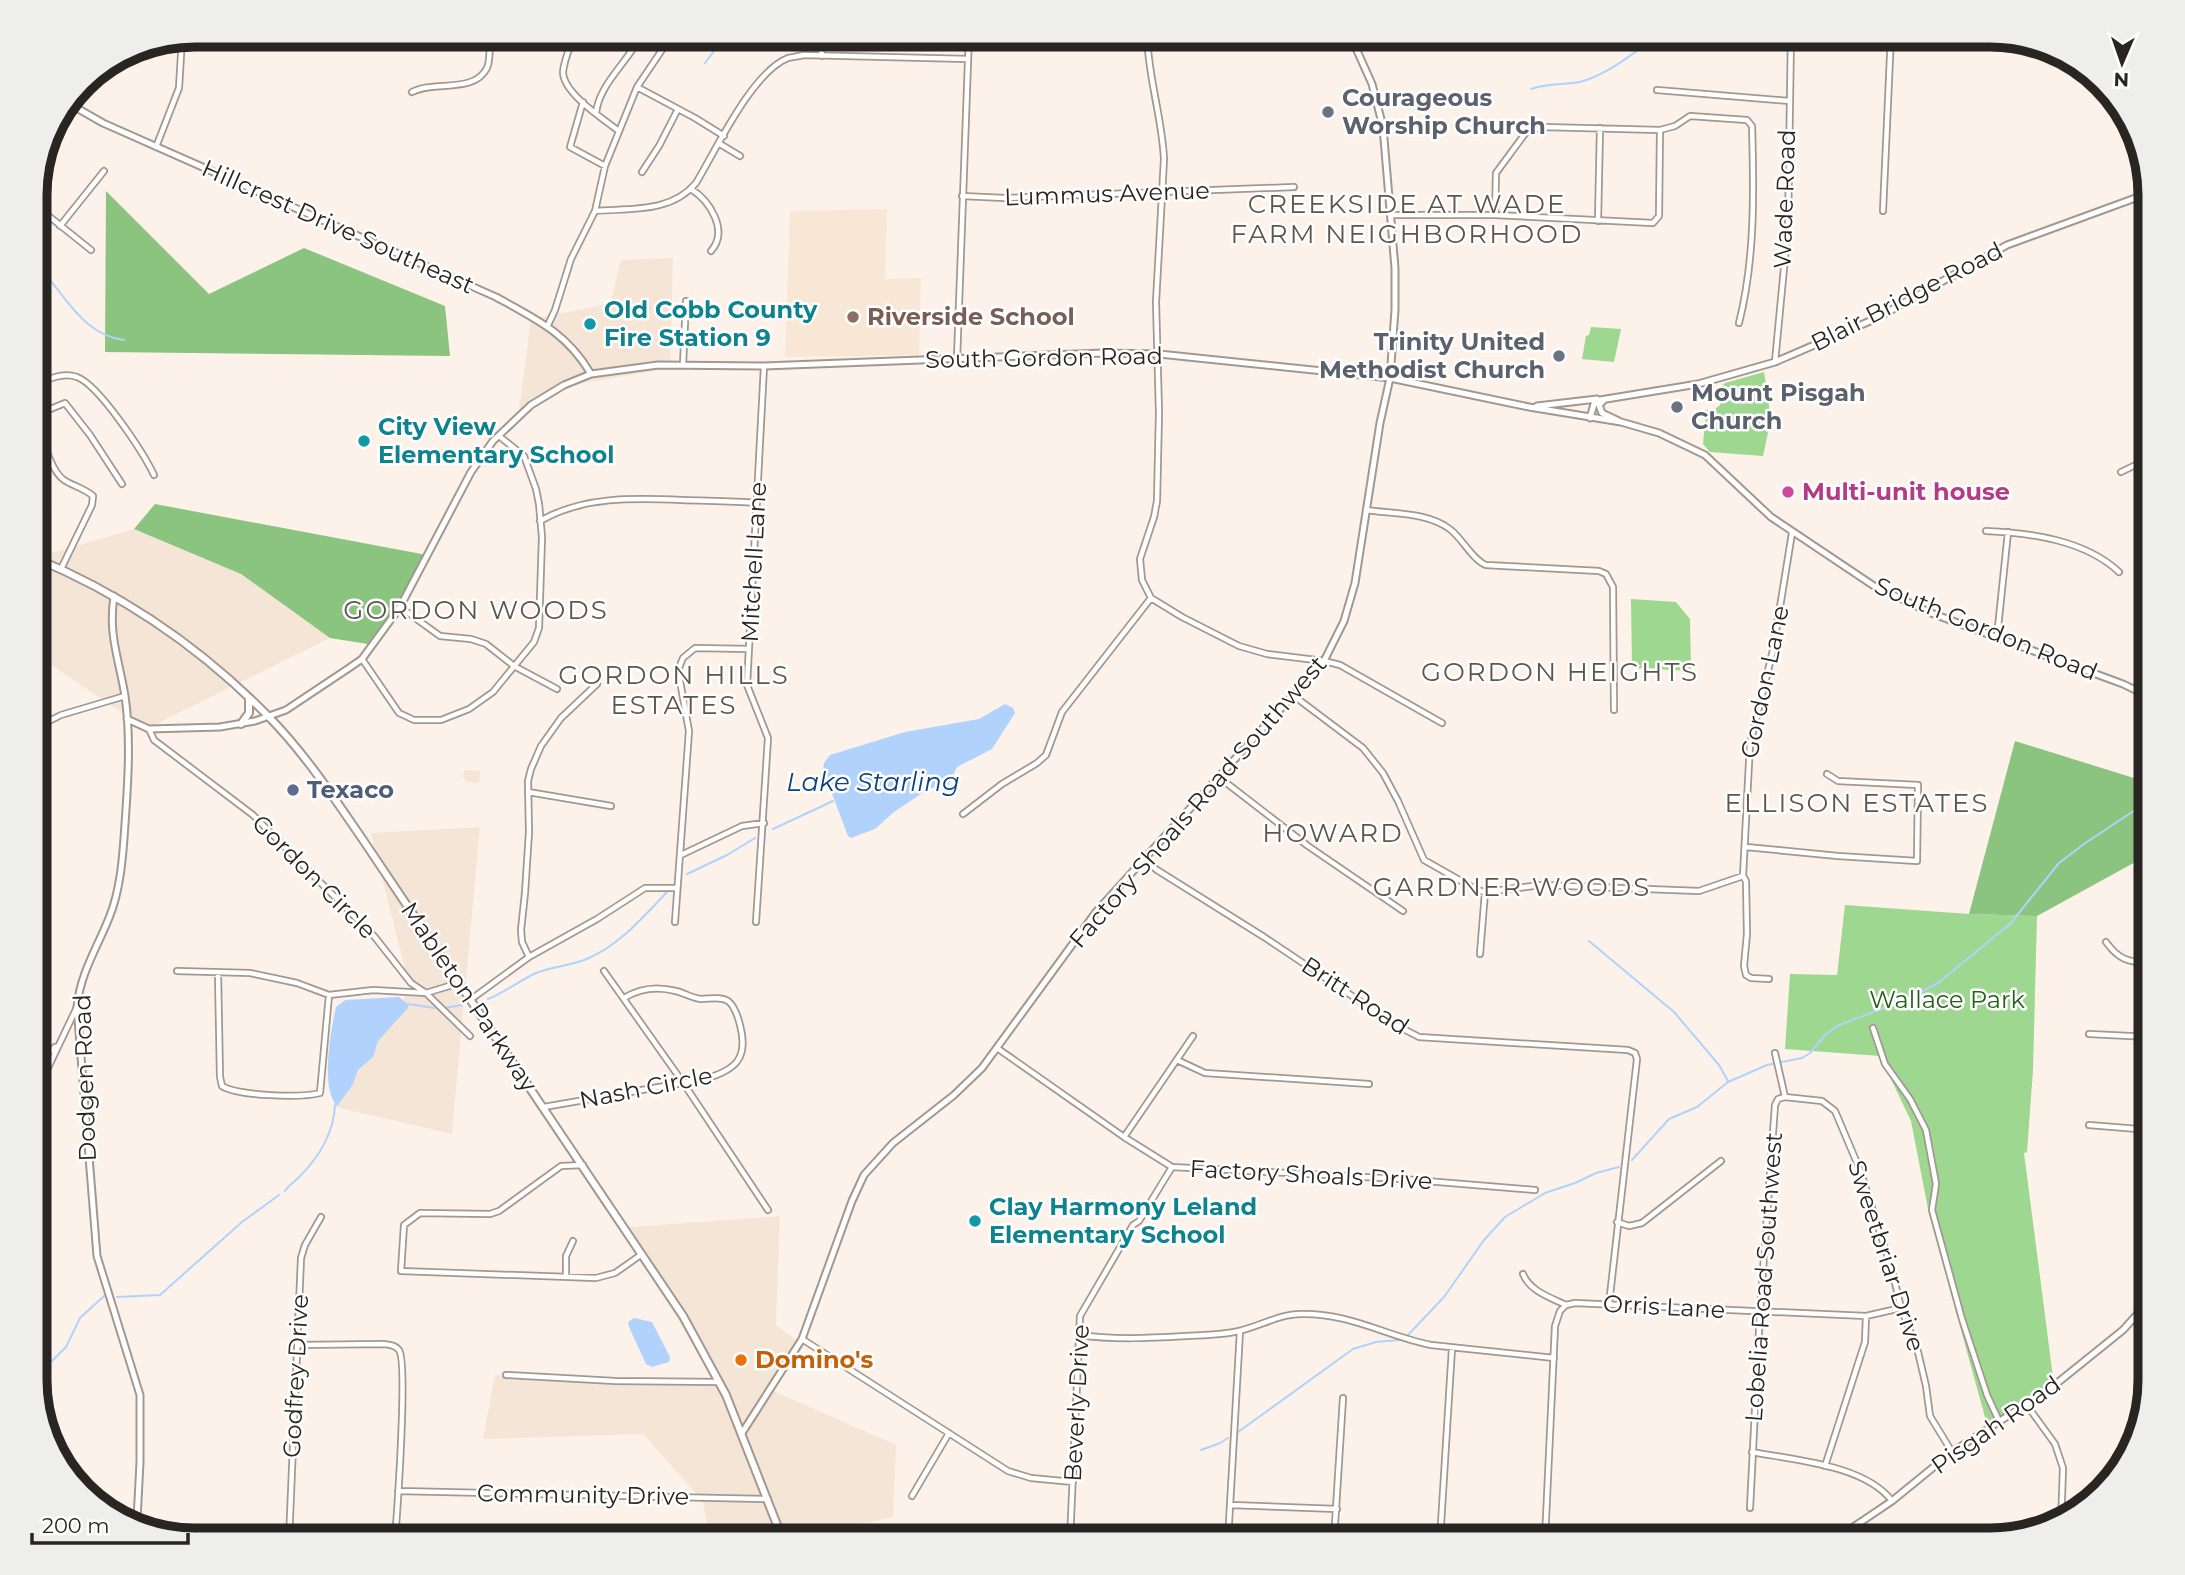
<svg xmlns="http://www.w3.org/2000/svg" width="2185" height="1575" font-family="Montserrat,sans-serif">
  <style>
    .built { fill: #f5e5d6 }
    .education { fill: #f8e7d5 }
    .green { fill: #9dd790 }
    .forest { fill: #8ac47e }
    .water { fill: #b1d2fc }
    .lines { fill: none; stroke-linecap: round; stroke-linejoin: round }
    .stream { stroke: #b1d2fc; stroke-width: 2 }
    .minor-casing { stroke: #a29890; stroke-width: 8 }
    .tertiary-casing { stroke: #a29890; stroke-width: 9 }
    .secondary-casing { stroke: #a29890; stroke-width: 10 }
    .minor { stroke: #fff; stroke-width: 4.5 }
    .tertiary { stroke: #fff; stroke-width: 5 }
    .secondary { stroke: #fff; stroke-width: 6 }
    .worship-dot { fill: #6b7280; stroke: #fff; stroke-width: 2.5 }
    .education-dot { fill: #8d6e63; stroke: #fff; stroke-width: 2.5 }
    .culture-dot { fill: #0f9aa8; stroke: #fff; stroke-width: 2.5 }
    .hotel-dot { fill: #d1479c; stroke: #fff; stroke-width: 2.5 }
    .service-dot { fill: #5c6f8a; stroke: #fff; stroke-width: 2.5 }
    .food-dot { fill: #e8710a; stroke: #fff; stroke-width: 2.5 }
    .labels { text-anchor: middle; stroke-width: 5; stroke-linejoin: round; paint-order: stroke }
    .worship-label { font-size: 24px; font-weight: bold; fill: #5b616d; stroke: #fff; text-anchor: start }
    .street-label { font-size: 24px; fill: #292522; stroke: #fff }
    .culture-label { font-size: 24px; font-weight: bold; fill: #0d838f; stroke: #fff; text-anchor: start }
    .education-label { font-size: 24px; font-weight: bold; fill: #785e54; stroke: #fff; text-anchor: start }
    .hotel-label { font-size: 24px; font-weight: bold; fill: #b23c85; stroke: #fff; text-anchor: start }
    .service-label { font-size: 24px; font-weight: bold; fill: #4e5e75; stroke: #fff; text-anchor: start }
    .park-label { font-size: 24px; fill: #275e19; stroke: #fff }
    .food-label { font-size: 24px; font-weight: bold; fill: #c56008; stroke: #fff; text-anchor: start }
    .neighbourhood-label { font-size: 26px; letter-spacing: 2px; fill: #5e564e; stroke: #fff }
    .water-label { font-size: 26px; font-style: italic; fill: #0b437f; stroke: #fff }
    .rim { fill: none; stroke: #292522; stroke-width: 9 }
  </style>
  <rect width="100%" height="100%" fill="#fcf2e9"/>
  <path class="built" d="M673 258 670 368 573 385 518 418 531 319 610 304 621 260Z
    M134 529 241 574 330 638 146 729 35 654V582L42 556Z
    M464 770 480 771 479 783 467 782 463 777Z
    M480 827 452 1134 336 1107 410 989 371 833Z
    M780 1216 776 1325 796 1340 771 1390 896 1445 893 1517 826 1532 827 1540H710L703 1501 643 1434 483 1439 495 1375 720 1385 619 1228Z"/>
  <path class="education" d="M887 209 885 279 921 278 919 355 785 357 790 211Z"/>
  <path class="green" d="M1591 327 1621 329 1614 362 1582 359 1586 336 1589 335Z
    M1764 372 1771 419 1763 456 1710 452 1703 444 1706 410H1714L1720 405 1721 387 1725 383Z
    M1631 599 1676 602 1690 619 1691 671 1632 668Z
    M1845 905 1969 914 2037 916 2033 1070 2027 1152 2024 1153 2054 1385 1988 1428 1929 1214 1911 1121 1880 1056 1785 1049 1790 974 1837 975Z"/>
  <path class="forest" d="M106 191 209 294 304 248 445 306 450 356 105 352Z
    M155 504 427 555 374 645 330 638 241 574 134 529Z
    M2015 741 2150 783V854L2037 916 1969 914Z"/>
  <path class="water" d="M1005 704 1013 708 1015 713 992 749 957 767 948 786 930 788 894 812 875 829 851 838 848 836 823 770 824 763 830 755 905 732 979 719Z
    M399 997 409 1005 408 1008 378 1041 373 1057 358 1070 352 1086 337 1106C320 1088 331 1029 336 1007L345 1000Z
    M634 1318 652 1322 670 1357 669 1362 652 1367 646 1364 629 1327 628 1322Z"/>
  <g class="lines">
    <path class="stream" d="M705 63 726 35
      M1531 89C1547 83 1564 85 1580 82 1604 76 1638 52 1655 35
      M35 264C65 291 79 334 124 340
      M773 829 833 801
      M687 874 727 855 755 838
      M1589 941 1674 1012 1719 1065 1728 1081
      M488 999C505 992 519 981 536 973 553 966 572 966 589 958 621 944 645 915 668 891
      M409 1004 434 1008
      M445 1008 462 1005
      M1632 1160 1669 1119 1697 1107 1728 1082 1767 1065 1802 1058 1810 1053 1825 1035 1837 1026 1910 998 1938 983 2010 924 2059 863 2084 844 2150 800
      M285 1191C290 1184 296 1181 301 1175 320 1156 334 1131 335 1105
      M117 1297 160 1295 242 1222 279 1195
      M1408 1335 1444 1297 1484 1240 1505 1217 1545 1193 1575 1183 1596 1173 1619 1167
      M35 1378 66 1347 80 1318 104 1296
      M1238 1432 1353 1349 1376 1342 1399 1340
      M1201 1450 1220 1443 1228 1438"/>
    <defs>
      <path id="minor" d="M574 35C570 47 564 60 563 72 563 93 603 119 619 131
        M819 35 822 56
        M1147 35C1148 77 1162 117 1164 159L1156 302 1159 413 1157 501 1154 517 1140 559 1142 580 1151 598 1182 617 1239 646 1267 654 1324 661 1340 665 1442 723
        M637 87 695 118 724 136
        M1657 90 1789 101
        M412 92C434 80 474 94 487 68 491 60 489 44 490 35
        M583 102 570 147 605 166
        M596 113C599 84 629 61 641 35
        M60 114 73 107
        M720 144 740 156
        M156 147 179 88 182 38
        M642 172 659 146 678 109
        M691 189C710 201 729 231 711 251
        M962 196 1005 198 1294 187
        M35 205 91 250
        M595 211C631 208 671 213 696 183 716 150 752 72 788 58 793 57 799 56 804 55L968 59
        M1883 211 1891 35
        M1391 215H1495L1653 223 1659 216 1660 130
        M1495 215 1496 173 1527 131 1543 127 1660 130 1675 126 1690 116 1747 120 1752 126C1754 192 1755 260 1739 323
        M1598 221 1600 128
        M60 226 104 171
        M548 325 555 310 571 259 595 211 605 166 637 87 672 35
        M957 359 969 35
        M1775 362 1788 226 1791 35
        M683 365 686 301
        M35 386C48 379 62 372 77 377 99 385 143 452 154 475
        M35 414C41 431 49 470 64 480 73 486 84 488 93 496L92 505 61 569
        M36 415 65 403 90 435 122 484
        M2121 472 2150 458
        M1366 510C1393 514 1429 512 1451 530 1463 540 1473 560 1486 565L1599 571 1606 574 1613 587 1614 710
        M540 521C583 496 634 498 682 500 707 501 732 501 757 503
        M1986 531C2031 533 2085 540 2119 572
        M400 607 440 636 471 639 486 644 514 666 557 689
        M1997 637 2008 532
        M362 659 399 713 414 720H441L469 709 493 692 534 642 539 628 542 537 539 504 536 489 524 456 499 436
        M1294 696 1363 748 1383 773 1398 801 1424 860 1477 890 1485 892 1541 885 1699 891 1743 876
        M35 728 61 715 125 696
        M149 729 154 740 253 815 374 936 411 983 426 993 470 1036
        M1220 778 1308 846 1403 911
        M528 792 611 806
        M963 814 1002 784 1037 763 1046 755 1062 712 1151 598
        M1746 847 1838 856 1917 861 1918 785 1838 781 1827 774
        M681 855 742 826 764 823
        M1143 859 1157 870 1264 937 1394 1024 1419 1037 1628 1050 1635 1053 1637 1059 1609 1304
        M35 908 42 911
        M675 922 689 731 678 670 683 658 695 648 749 649
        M756 922 768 738 747 685 764 366
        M2106 942C2119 960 2128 962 2150 963
        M1480 954 1485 892
        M529 957 522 942 521 930 525 893 529 832 528 781 531 769 541 746 561 718 597 684
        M177 971 250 973 297 983 329 995 373 990 426 993 459 983
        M604 971 684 1084 768 1210
        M218 973 220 1077 222 1086C238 1096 301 1098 320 1093L329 995
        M1769 979 1751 978 1746 975 1744 966 1747 934 1746 881 1743 876 1750 744 1773 650 1792 533
        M470 1000 529 957 597 919 645 888H676
        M1873 1028 1885 1064 1910 1099 1926 1130 1936 1184 1932 1210 1962 1319 1987 1395 1999 1421
        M2089 1034 2150 1037
        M997 1048 1124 1137 1172 1167 1402 1179 1535 1190
        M1775 1053 1785 1097
        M35 1057H44L55 1047
        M1177 1060 1205 1073 1369 1084
        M35 1064 49 1063
        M35 1095 77 1007
        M1785 1097 1822 1101 1835 1111 1860 1170 1892 1270 1901 1308 1918 1352 1926 1386 1930 1416 1952 1452
        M544 1107 705 1079C735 1070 749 1059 740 1025 738 1017 735 1006 728 1001 720 996 710 999 701 999 692 998 684 993 676 991 657 986 640 988 624 998
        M2089 1125 2150 1130
        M1124 1137 1193 1036
        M583 1165 561 1166 499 1211 490 1214 420 1213 404 1225 401 1271 596 1278 615 1273 642 1254
        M1617 1222 1629 1226 1642 1223 1721 1161
        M1523 1274C1530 1291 1549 1297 1566 1305L1575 1303 1866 1316 1901 1308
        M566 1277V1256L573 1241
        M1079 1335C1114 1340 1150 1338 1186 1336 1204 1335 1222 1335 1239 1331 1260 1326 1280 1314 1301 1314 1350 1313 1386 1336 1431 1345L1554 1358
        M802 1339 1008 1471 1031 1478 1073 1482
        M298 1345 384 1344C390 1345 395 1345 399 1350 408 1363 397 1514 395 1540
        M506 1375 615 1381 719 1382
        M2026 1404 2055 1444 2063 1468 2061 1523
        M1752 1452C1794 1460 1865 1465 1892 1501
        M1825 1466 1865 1342 1866 1316
        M398 1491 768 1499
        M912 1496 949 1433
        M1231 1505 1337 1509
        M1750 1508 1760 1312 1775 1105 1778 1099 1785 1097
        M289 1540 301 1258 305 1245 321 1217
        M1070 1540 1080 1316 1133 1225 1139 1221 1172 1167
        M1228 1540 1240 1331
        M1334 1540 1343 1398
        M1440 1540 1452 1348
        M1545 1540 1555 1326 1560 1311 1566 1305"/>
      <path id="tertiary" d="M68 103 103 123 496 297C536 319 567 333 591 374
        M1604 400 1599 405 1602 413 1619 421
        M1537 406 1597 399
        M1590 418 1594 404 1600 400 1698 384 1775 362 1877 318 2007 245 2149 193
        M114 596C108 635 119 659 125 696 131 737 128 782 125 824 123 854 121 889 109 918 97 948 80 974 77 1007L97 1256 140 1395V1462L137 1520
        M127 719 149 729 220 727 255 721 286 710 349 668 362 659 400 607 471 472 493 441 531 405 564 385 591 374 658 365 764 366 1103 353 1159 354 1390 378 1529 407 1621 422 1659 433 1705 455 1771 517 1874 586 1931 613 2123 684 2150 697
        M742 1433 802 1339 852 1201 864 1175 893 1143 954 1095 982 1068 1096 912 1324 661 1344 621 1355 583 1380 423 1390 378 1395 310V268L1383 127 1372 84 1350 35
        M1834 1540 1892 1501 1952 1452 2051 1388 2123 1330 2150 1300"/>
      <path id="secondary" d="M35 558C122 594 201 648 267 715 303 751 332 795 361 837L683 1316 726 1395 783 1540
        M241 724 249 713V698"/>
    </defs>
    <use href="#minor" class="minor-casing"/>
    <use href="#tertiary" class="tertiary-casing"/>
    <use href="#secondary" class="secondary-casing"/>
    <use href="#minor" class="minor"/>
    <use href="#tertiary" class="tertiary"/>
    <use href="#secondary" class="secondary"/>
  </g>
  <g class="worship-dot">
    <circle cx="1328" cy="112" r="7"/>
    <circle cx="1559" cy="356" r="7"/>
    <circle cx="1677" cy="407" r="7"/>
  </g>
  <circle class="education-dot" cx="853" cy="317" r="7"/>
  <g class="culture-dot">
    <circle cx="590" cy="324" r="7"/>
    <circle cx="364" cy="441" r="7"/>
    <circle cx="975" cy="1221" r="7"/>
  </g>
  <circle class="hotel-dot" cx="1788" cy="492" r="7"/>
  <circle class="service-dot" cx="293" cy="790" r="7"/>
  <circle class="food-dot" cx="741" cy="1360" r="7"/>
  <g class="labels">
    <g class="worship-label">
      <text x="1342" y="106">Courageous<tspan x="1342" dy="28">Worship Church</tspan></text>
      <text x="1545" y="350" text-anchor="end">Trinity United<tspan x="1545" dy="28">Methodist Church</tspan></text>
      <text x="1691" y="401">Mount Pisgah<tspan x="1691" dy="28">Church</tspan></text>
    </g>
    <g class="street-label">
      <text transform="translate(1107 194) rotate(-2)" y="8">Lummus Avenue</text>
      <text transform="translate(1785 199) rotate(-88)" y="8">Wade Road</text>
      <text transform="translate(338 227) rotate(24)" y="8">Hillcrest Drive Southeast</text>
      <text transform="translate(1907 297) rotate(-27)" y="8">Blair Bridge Road</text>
      <text transform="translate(1044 358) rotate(-1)" y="8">South Gordon Road</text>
      <text transform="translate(754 562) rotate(-87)" y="8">Mitchell Lane</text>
      <text transform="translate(1986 629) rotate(22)" y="8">South Gordon Road</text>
      <text transform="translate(1765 682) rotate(-78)" y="8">Gordon Lane</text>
      <text transform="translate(1198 802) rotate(-49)" y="8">Factory Shoals Road Southwest</text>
      <text transform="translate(314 877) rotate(45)" y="8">Gordon Circle</text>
      <text transform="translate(1355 996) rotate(33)" y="8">Britt Road</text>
      <text transform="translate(469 997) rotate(56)" y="8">Mableton Parkway</text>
      <text transform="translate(85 1078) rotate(-92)" y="8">Dodgen Road</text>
      <text transform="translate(646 1088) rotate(-11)" y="8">Nash Circle</text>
      <text transform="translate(1311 1175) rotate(3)" y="8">Factory Shoals Drive</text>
      <text transform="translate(1886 1256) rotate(72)" y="8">Sweetbriar Drive</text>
      <text transform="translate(1764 1277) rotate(-86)" y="8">Lobelia Road Southwest</text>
      <text transform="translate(1664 1307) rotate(3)" y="8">Orris Lane</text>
      <text transform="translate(296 1376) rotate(-87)" y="8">Godfrey Drive</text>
      <text transform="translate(1077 1403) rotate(-87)" y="8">Beverly Drive</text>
      <text transform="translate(1996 1425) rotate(-35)" y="8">Pisgah Road</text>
      <text transform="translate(583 1495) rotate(1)" y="8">Community Drive</text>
    </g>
    <g class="culture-label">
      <text x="604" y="318">Old Cobb County<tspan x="604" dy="28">Fire Station 9</tspan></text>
      <text x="378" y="435">City View<tspan x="378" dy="28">Elementary School</tspan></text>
      <text x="989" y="1215">Clay Harmony Leland<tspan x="989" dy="28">Elementary School</tspan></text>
    </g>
    <g class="education-label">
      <text x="867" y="325">Riverside School</text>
    </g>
    <g class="hotel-label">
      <text x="1802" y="500">Multi-unit house</text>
    </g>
    <g class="service-label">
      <text x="307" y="798">Texaco</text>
    </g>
    <g class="park-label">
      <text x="1947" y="1008">Wallace Park</text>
    </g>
    <g class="food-label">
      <text x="755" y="1368">Domino's</text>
    </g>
    <g class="neighbourhood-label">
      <text x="1407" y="213">CREEKSIDE AT WADE<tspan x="1407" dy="30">FARM NEIGHBORHOOD</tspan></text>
      <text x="476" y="619">GORDON WOODS</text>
      <text x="1560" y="681">GORDON HEIGHTS</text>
      <text x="674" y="684">GORDON HILLS<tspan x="674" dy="30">ESTATES</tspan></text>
      <text x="1857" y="812">ELLISON ESTATES</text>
      <text x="1333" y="842">HOWARD</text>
      <text x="1512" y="896">GARDNER WOODS</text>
    </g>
    <g class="water-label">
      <text x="873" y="791">Lake Starling</text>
    </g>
  </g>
  <path d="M0 0H2185V1575H0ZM195 47H1990A148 148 0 0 1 2138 195V1380A148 148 0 0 1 1990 1528H195A148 148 0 0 1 47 1380V195A148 148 0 0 1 195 47Z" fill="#eeeeed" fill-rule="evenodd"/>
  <path class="rim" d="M195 47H1990A148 148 0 0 1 2138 195V1380A148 148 0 0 1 1990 1528H195A148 148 0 0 1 47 1380V195A148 148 0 0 1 195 47Z"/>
  <g transform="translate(2122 63) rotate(182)" stroke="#ffffff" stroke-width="5" paint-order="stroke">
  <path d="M0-5L12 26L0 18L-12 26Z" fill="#292522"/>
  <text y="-10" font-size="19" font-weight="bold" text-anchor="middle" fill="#292522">N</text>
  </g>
  <path d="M32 1533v10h156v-10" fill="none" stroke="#292522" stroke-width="3.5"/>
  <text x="42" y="1533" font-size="21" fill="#292522" stroke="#ffffff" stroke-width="5" paint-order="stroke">200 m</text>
</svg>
